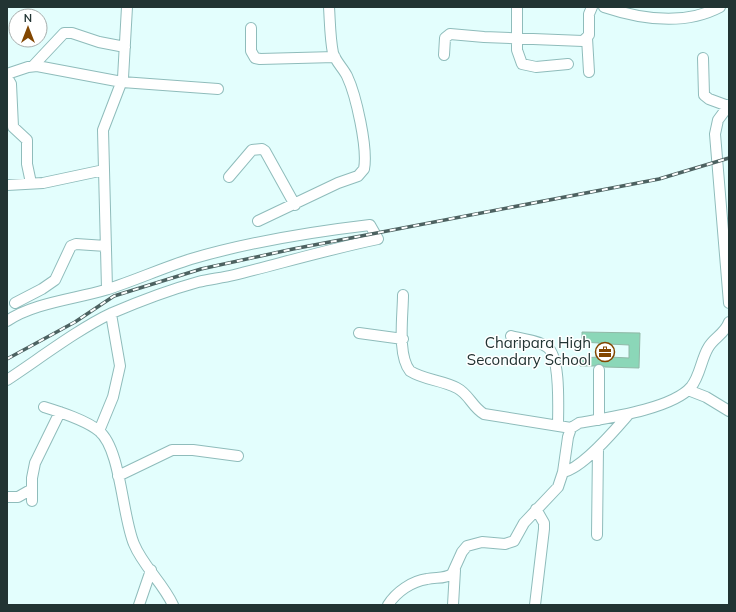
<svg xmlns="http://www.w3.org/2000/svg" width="736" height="612" font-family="Mulish,sans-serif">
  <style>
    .building { fill: #8bd7b8; stroke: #91b8a7; fill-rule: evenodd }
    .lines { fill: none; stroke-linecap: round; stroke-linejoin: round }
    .minor-casing { stroke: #8fbcbb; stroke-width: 12 }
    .minor { stroke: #fff; stroke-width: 10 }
    .rail-casing { stroke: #4d6261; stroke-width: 3.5 }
    .rail { stroke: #fff; stroke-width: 2; stroke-dasharray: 6; stroke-linecap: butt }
    .labels { text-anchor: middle; stroke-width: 3; stroke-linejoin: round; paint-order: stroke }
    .poi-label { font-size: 15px; fill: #223433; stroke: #fff; text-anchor: end }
  </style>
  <rect width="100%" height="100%" fill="#e3fefd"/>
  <path class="building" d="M582 332 640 333 639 368 605 367 599 364 594 366H580L581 358 599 357V343L582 342ZM609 344 629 345V358L609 357Z"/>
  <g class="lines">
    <defs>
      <path id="minor" d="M517 7V50L522 64 536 67 568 64
        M604 7C640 19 684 26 720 7
        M251 28V51L255 58 260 59 335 57
        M587 38 589 72
        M444 55 445 38 450 34 484 37 583 41 589 35V14L592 7
        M703 58 704 95 709 99 728 106
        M33 66 64 33H72L99 42 125 47
        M7 74 28 67 37 66 122 82 218 89
        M7 77 11 84 13 127 27 140V164L31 183
        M729 105 718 120 715 134 729 303
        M229 177 252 150 262 149 265 151 295 205
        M7 185 43 183 104 170
        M258 221 338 183 358 176 364 169C368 148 356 95 347 76 343 68 336 62 333 53 330 38 330 22 329 7
        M107 289 103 130 123 78 127 7
        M403 295C403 315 397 355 410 371 424 380 442 380 457 388 469 394 472 407 484 414L571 428
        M15 303 42 289 55 280 71 246 76 244 106 246
        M7 321C33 303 75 299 105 290 134 281 162 268 191 259 249 242 310 232 370 225L378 239C330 249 282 263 234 275 222 278 210 279 198 282 169 290 140 301 112 313 78 329 39 359 7 380
        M359 333 403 339
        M511 336C522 339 538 340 547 347 561 356 558 409 558 426
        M688 390 706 397 729 411
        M44 407C60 412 86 420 99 431 121 449 122 516 134 544 143 566 163 583 173 605
        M599 420V370
        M99 431 113 397 120 366 111 314
        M563 472C582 469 615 430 628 415
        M118 476 172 450H193L238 456
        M7 497H18L32 489
        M32 501V478L35 463 60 412
        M597 535 598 448
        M139 605 151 570
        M388 605C396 592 412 581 427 579 436 577 445 579 452 574L462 552 467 546 482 542 505 544 514 541 524 523 558 487 563 472 568 437 571 428 579 423C607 418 672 409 691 387 700 376 701 360 708 348 713 338 725 334 729 322
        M453 605 455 570
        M535 605 544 529V523L536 509"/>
    </defs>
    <use href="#minor" class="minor-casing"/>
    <use href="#minor" class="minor"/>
    <defs>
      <path id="rail" d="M7 359 75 322 114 296 201 269 293 249 659 179 729 158"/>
    </defs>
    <use href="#rail" class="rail-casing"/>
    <use href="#rail" class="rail"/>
  </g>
  <defs>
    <symbol id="office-ring" viewBox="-11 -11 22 22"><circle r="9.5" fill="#fff" stroke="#824600" stroke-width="1.5"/><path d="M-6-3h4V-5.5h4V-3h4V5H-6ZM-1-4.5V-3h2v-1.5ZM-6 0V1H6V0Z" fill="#824600"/></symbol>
  </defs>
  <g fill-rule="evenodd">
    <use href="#office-ring" x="594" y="341" width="22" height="22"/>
  </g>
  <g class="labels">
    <g class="poi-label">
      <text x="591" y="348">Charipara High<tspan x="591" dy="17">Secondary School</tspan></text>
    </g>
  </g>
  <rect width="736" height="612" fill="none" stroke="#223433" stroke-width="16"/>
  <g transform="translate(28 28)"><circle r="19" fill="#ffffff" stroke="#a7aead"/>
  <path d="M0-3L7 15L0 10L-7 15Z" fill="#824600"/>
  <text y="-6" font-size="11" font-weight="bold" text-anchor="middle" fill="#223433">N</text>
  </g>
</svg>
